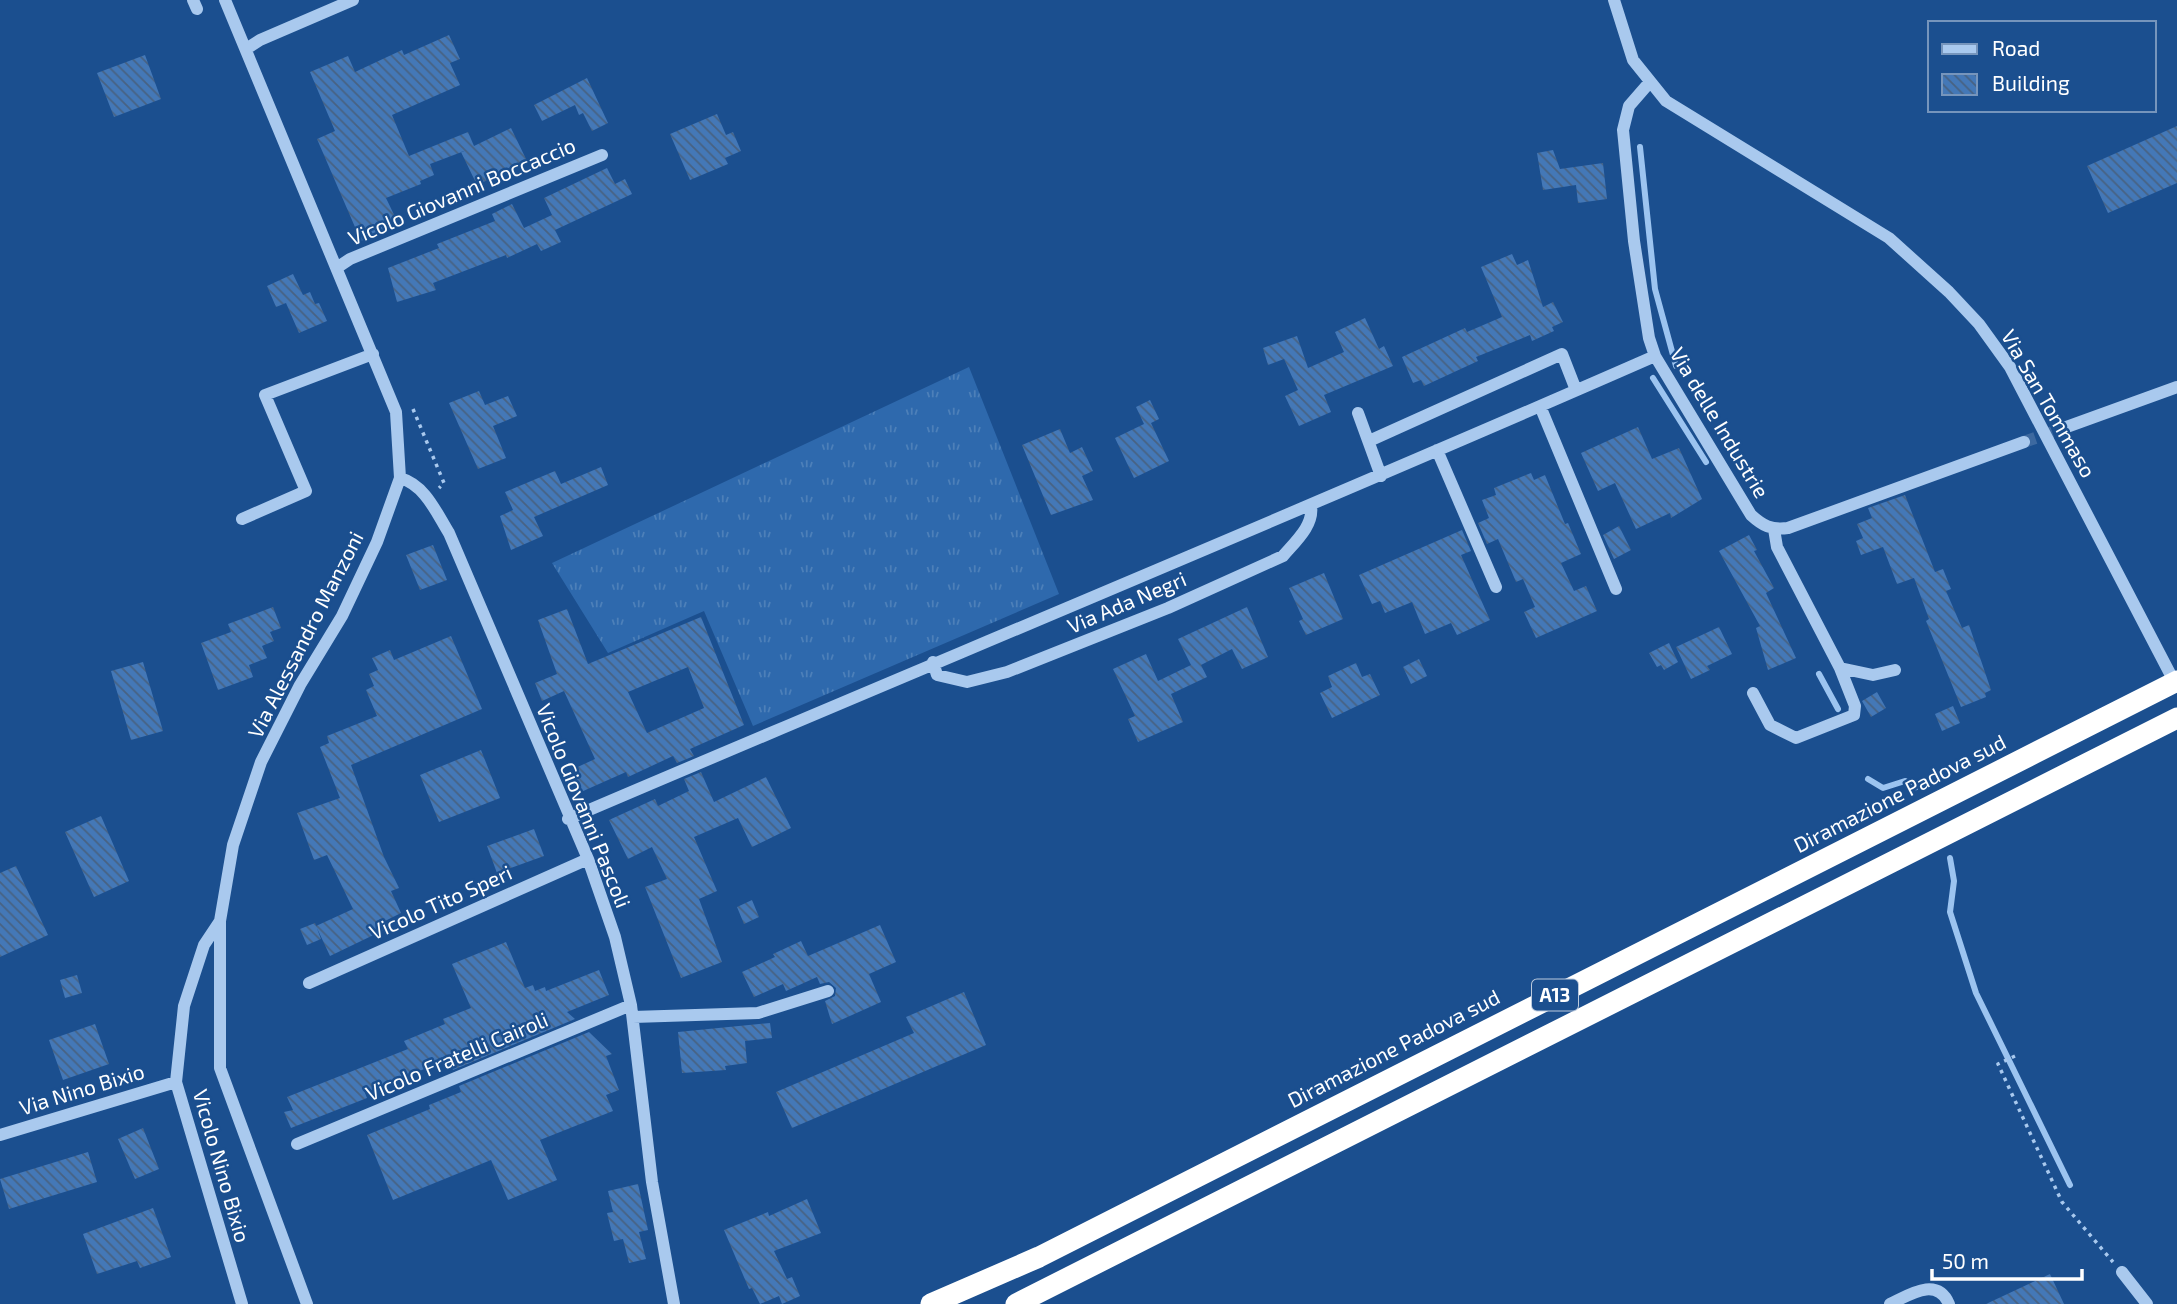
<svg xmlns="http://www.w3.org/2000/svg" width="2177" height="1304" font-family="'Exo 2',sans-serif">
  <style>
    .grass { fill: url(#grass-tufts) }
    .lines { fill: none; stroke-linecap: round; stroke-linejoin: round }
    .stream { stroke: #9cc4f0; stroke-width: 6 }
    .building { fill: url(#building-back-hatch); fill-rule: evenodd }
    .minor-tunnel { stroke: #3d69a0; stroke-width: 12; stroke-dasharray: 12 6; stroke-linecap: butt }
    .path { stroke: #a9c9ee; stroke-width: 3.5; stroke-dasharray: 3.5 5; stroke-linecap: butt }
    .minor { stroke: #a9c9ee; stroke-width: 12 }
    .highway { stroke: #fff; stroke-width: 21 }
    .labels { text-anchor: middle; stroke-width: 5; stroke-linejoin: round; paint-order: stroke }
    .shield { fill: #1b4f8f; stroke: #bbcadd; stroke-width: 2 }
    .shield-label { font-size: 19px; font-weight: bold; fill: #fff }
    .street-label { font-size: 21px; fill: #fff; stroke: #1b4f8f }
  </style>
  <defs>
    <pattern id="grass-tufts" width="24" height="20" patternUnits="userSpaceOnUse" patternTransform="scale(1.75)"><rect width="24" height="20" fill="#2e69ad"/><path d="M3 7l-1-3M5 7V3M7 7l1-3M15 17l-1-3M17 17v-4M19 17l1-3" fill="none" stroke="#4d80b9"/></pattern>
    <pattern id="building-back-hatch" width="6" height="6" patternUnits="userSpaceOnUse" patternTransform="scale(1.75)"><rect width="6" height="6" fill="#4478b7"/><path d="M-1 5l2 2M0 0l6 6M5-1l2 2" fill="none" stroke="#486282"/></pattern>
  </defs>
  <rect width="100%" height="100%" fill="#1b4f8f"/>
  <path class="grass" d="M969 367 1059 594 753 726 704 611 608 653 552 563Z"/>
  <g class="lines">
    <path class="stream" d="M1640 147 1655 289 1676 366
      M1653 378 1706 462
      M1819 674 1838 709
      M1868 779 1883 788 1905 781 1916 787
      M1950 858 1954 881 1950 912 1976 993 2070 1185"/>
  </g>
  <path class="building" d="M449 35 460 59 450 63 460 85 392 115 409 156 468 132 474 146 511 128 527 161 477 185 461 152 467 150 430 164 434 175 420 181 421 184 386 198 398 223 361 241 317 139 335 131 310 72 348 56 355 72 402 50 404 55Z
    M145 55 161 99 114 117 97 73Z
    M587 78 608 123 592 131 583 113 579 115 575 105 542 121 534 105Z
    M717 114 726 135 733 132 741 151 725 158 728 164 690 180 670 134Z
    M2177 126V183L2108 213 2087 166Z
    M1553 150 1560 169 1603 163 1607 199 1578 203 1576 185 1543 190 1537 153Z
    M607 168 615 184 625 179 632 194 555 230 561 242 541 251 537 244 507 258 506 255 433 283 436 290 397 302 388 268 439 248 437 244 495 221 492 214 512 204 524 228 552 215 544 198Z
    M1512 254 1517 265 1528 260 1543 307 1553 302 1563 322 1552 327 1554 331 1532 341 1530 335 1476 357 1478 361 1424 386 1421 380 1413 383 1402 357 1465 328 1467 332 1502 317 1481 267Z
    M293 274 303 295 310 292 315 304 319 303 327 321 299 333 286 303 276 307 267 286Z
    M1365 318 1379 349 1384 346 1393 366 1324 395 1331 412 1299 426 1285 396 1298 390 1284 359 1268 365 1263 348 1297 336 1308 368 1344 352 1335 332Z
    M479 391 485 405 508 396 517 416 493 426 506 458 478 469 449 403Z
    M1150 400 1159 419 1151 423 1169 461 1134 478 1115 438 1144 424 1136 407Z
    M1638 427 1652 459 1679 448 1702 499 1671 518 1670 513 1636 529 1615 483 1598 491 1581 453Z
    M1060 429 1070 453 1082 447 1093 471 1082 476 1093 500 1051 515 1022 445Z
    M601 467 608 485 534 517 543 536 511 550 500 516 513 510 505 492 555 471 561 484Z
    M1531 473 1534 480 1545 475 1565 524 1568 523 1581 554 1561 563 1574 591 1586 586 1597 611 1536 638 1524 612 1535 607 1523 579 1516 582 1498 539 1487 544 1478 523 1489 518 1482 500 1496 495 1494 488Z
    M1905 495 1935 572 1943 569 1951 589 1946 591 1962 628 1969 625 1991 690 1985 693 1986 697 1961 707 1926 621 1929 619 1914 578 1897 584 1883 547 1861 555 1856 541 1863 538 1857 524 1872 518 1868 508Z
    M1619 526 1631 550 1614 559 1603 535Z
    M1462 530 1471 551 1461 555 1490 620 1457 635 1451 623 1425 634 1412 602 1385 613 1380 601 1372 604 1359 575Z
    M1749 535 1757 550 1754 551 1774 588 1766 593 1796 658 1768 670 1756 628 1760 626 1719 551Z
    M433 545 447 580 420 590 406 555Z
    M1324 573 1343 619 1306 635 1299 621 1303 619 1289 588Z
    M273 607 281 628 270 632 274 641 262 646 267 658 249 665 253 677 218 690 201 643 231 632 228 624Z
    M1247 607 1268 657 1242 669 1232 649 1201 665 1207 677 1171 694 1183 722 1138 742 1128 719 1135 716 1113 669 1146 654 1158 681 1191 665 1178 639Z
    M567 609 588 664 701 617 744 725 690 749 694 756 677 763 673 756 628 777 626 772 581 792 571 770 595 759 564 691 542 701 535 683 557 674 538 620ZM688 667 704 708 647 733 628 692Z
    M1719 627 1732 654 1707 666 1710 670 1691 679 1676 647Z
    M451 636 482 709 351 765 384 857 399 888 391 891 401 913 383 922 386 929 330 956 316 926 353 909 327 855 314 860 297 813 340 798 320 747 329 743 327 736 377 716 366 690 374 686 369 674 378 670 372 658 390 650 394 660Z
    M1669 643 1678 662 1664 670 1661 665 1657 667 1649 653Z
    M1419 659 1427 676 1411 684 1403 667Z
    M143 662 163 731 131 740 111 671Z
    M1356 663 1362 677 1370 674 1380 695 1332 718 1320 693 1332 687 1328 676Z
    M1877 692 1886 708 1871 717 1862 701Z
    M1953 706 1960 723 1942 731 1935 714Z
    M481 750 500 798 439 822 420 775Z
    M701 772 714 802 766 777 791 828 752 847 738 818 694 837 717 891 699 899 722 962 681 978 645 887 667 879 652 847 628 859 609 820 655 799 658 806 689 791 684 779Z
    M101 816 129 881 94 897 65 832Z
    M534 829 544 856 497 873 487 846Z
    M16 866 48 935 0 957V873Z
    M752 900 759 917 744 924 737 907Z
    M315 923 321 939 307 945 300 929Z
    M880 925 896 962 869 974 881 1002 832 1024 825 1001 835 996 836 988 829 982 820 984 817 977 786 991 783 984 754 997 742 972 775 957 773 954 801 941 808 956Z
    M506 942 525 988 533 985 535 991 545 987 546 991 599 970 609 995 567 1012 575 1019 453 1070 449 1059 365 1093 367 1098 291 1128 284 1112 293 1110 287 1097 408 1049 404 1041 445 1024 443 1019 471 1008 452 964Z
    M77 975 82 993 65 998 60 980Z
    M964 992 986 1045 792 1128 776 1092 914 1033 906 1017Z
    M770 1023 772 1038 745 1041 747 1063 725 1066 726 1070 682 1073 678 1032Z
    M95 1024 109 1064 63 1080 49 1040Z
    M589 1032 612 1054 606 1056 619 1090 606 1095 613 1111 540 1140 557 1180 508 1200 491 1160 393 1200 367 1135 430 1109 429 1105 461 1092 459 1086Z
    M143 1128 159 1169 135 1179 118 1139Z
    M88 1152 97 1182 9 1209 0 1179Z
    M638 1184 648 1230 639 1232 646 1259 629 1263 623 1239 614 1241 607 1213 613 1212 608 1191Z
    M807 1199 821 1233 774 1251 787 1279 792 1277 800 1296 782 1304 779 1296 760 1304 752 1288 749 1289 724 1230 768 1212 769 1216Z
    M153 1208 171 1257 140 1268 137 1261 97 1274 83 1234Z
    M2050 1274 2064 1304H1986Z"/>
  <g class="lines">
    <path class="minor-tunnel" d="M2024 442 2061 429"/>
    <path class="path" d="M413 409 444 483 439 488
      M2015 1056 1998 1064 2062 1202 2113 1262"/>
    <path class="minor" d="M193 0 197 9
      M225 0 396 412 400 478 377 542 342 616 300 685 261 762 233 845 220 921V1068L307 1304
      M1614 0 1633 60 1666 101 1889 238 1949 292 1979 324 2010 367 2177 687
      M246 49 260 40 353 0
      M1649 83 1629 106 1623 130 1634 241 1649 338 1655 356 1751 515C1763 526 1771 530 1788 528L2024 442
      M338 267 350 259 602 155
      M1540 406 1616 589
      M1358 413 1381 476
      M2061 429 2177 387
      M1369 441 1562 354 1576 390
      M1437 450 1496 587
      M400 478C425 485 436 512 449 533L588 859 615 937 631 1005 652 1182 674 1304
      M242 519 306 491 265 395 373 354
      M1774 529 1777 547 1840 668 1873 675 1895 670
      M933 662 937 675 967 682 1007 672 1168 608 1283 556C1296 541 1314 525 1311 506
      M1753 693 1770 725 1796 738 1854 715 1855 706 1840 668
      M568 819C931 664 1295 514 1655 356
      M220 921 204 945 184 1006 176 1082 242 1304
      M309 983 588 859
      M633 1017 758 1013 828 991
      M0 1135 176 1082
      M297 1144 631 1005
      M2122 1272 2147 1304
      M1890 1304C1909 1295 1937 1276 1949 1304"/>
    <path class="highway" d="M931 1304 1039 1257 2177 681
      M1016 1304 2177 718"/>
  </g>
  <g class="labels">
    <rect class="shield" x="1532" y="979.5" width="46" height="31" rx="5"/>
    <g class="shield-label">
      <text x="1555" y="1002">A13</text>
    </g>
    <g class="street-label">
      <text transform="translate(462 192) rotate(-23)" y="7">Vicolo Giovanni Boccaccio</text>
      <text transform="translate(2048 404) rotate(60)" y="7">Via San Tommaso</text>
      <text transform="translate(1719 423) rotate(59)" y="7">Via delle Industrie</text>
      <text transform="translate(1127 603) rotate(-23)" y="7">Via Ada Negri</text>
      <text transform="translate(306 635) rotate(-63)" y="7">Via Alessandro Manzoni</text>
      <text transform="translate(1900 794) rotate(-27)" y="7">Diramazione Padova sud</text>
      <text transform="translate(583 806) rotate(68)" y="7">Vicolo Giovanni Pascoli</text>
      <text transform="translate(441 903) rotate(-24)" y="7">Vicolo Tito Speri</text>
      <text transform="translate(1394 1049) rotate(-27)" y="7">Diramazione Padova sud</text>
      <text transform="translate(457 1057) rotate(-23)" y="7">Vicolo Fratelli Cairoli</text>
      <text transform="translate(82 1090) rotate(-17)" y="7">Via Nino Bixio</text>
      <text transform="translate(221 1166) rotate(74)" y="7">Vicolo Nino Bixio</text>
    </g>
  </g>
  <rect x="1928" y="21" width="228" height="91" fill="#1b4f8f" stroke="#7695bc" stroke-width="2"/>
  <rect x="1942" y="44" width="35" height="10" fill="#a9c9ee" stroke="#7695bc" stroke-width="2"/>
  <text x="1992" y="56" font-size="21" fill="#ffffff">Road</text>
  <rect x="1942" y="74" width="35" height="21" fill="url(#building-back-hatch)" stroke="#7695bc" stroke-width="2"/>
  <text x="1992" y="91" font-size="21" fill="#ffffff">Building</text>
  <path d="M1932 1269v10h150v-10" fill="none" stroke="#ffffff" stroke-width="3.5"/>
  <text x="1942" y="1269" font-size="21" fill="#ffffff" stroke="#1b4f8f" stroke-width="5" paint-order="stroke">50 m</text>
</svg>
